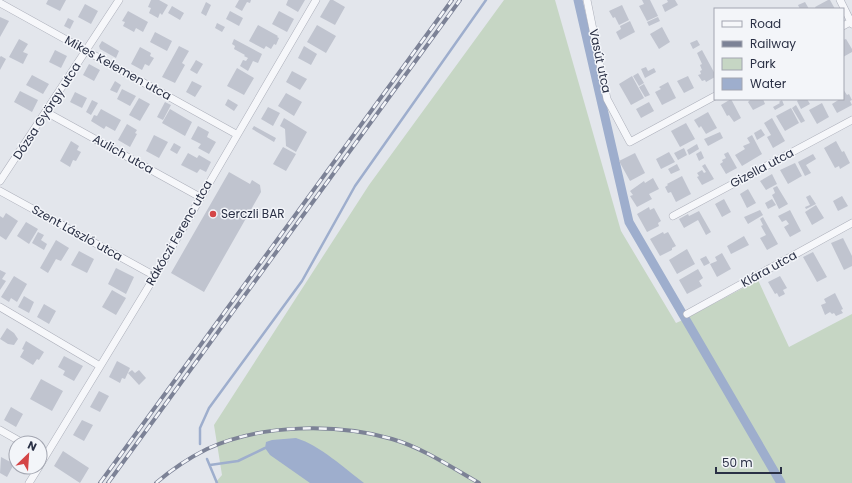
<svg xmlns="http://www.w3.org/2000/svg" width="852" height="483" font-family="Poppins,sans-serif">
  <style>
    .green { fill: #c6d6c4 }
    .water { fill: #9eaecd }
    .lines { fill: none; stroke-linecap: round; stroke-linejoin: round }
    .stream { stroke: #9eaecd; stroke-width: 2.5 }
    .canal { stroke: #9eaecd; stroke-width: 9 }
    .building { fill: #c0c4cf }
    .minor-casing { stroke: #acafba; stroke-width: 8 }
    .minor { stroke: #f6f7fa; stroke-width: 7 }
    .rail-casing { stroke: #7c8296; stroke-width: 4 }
    .rail { stroke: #f3f5f9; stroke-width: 2.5; stroke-dasharray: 8; stroke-linecap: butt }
    .poi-dot { fill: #d44547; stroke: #f3f5f9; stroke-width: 1.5 }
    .labels { text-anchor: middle; stroke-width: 3; stroke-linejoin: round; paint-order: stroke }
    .street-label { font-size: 12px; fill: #2a3045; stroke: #f3f5f9 }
    .poi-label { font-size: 12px; fill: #2a3045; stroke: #f3f5f9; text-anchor: start }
  </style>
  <rect width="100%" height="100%" fill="#e3e6ec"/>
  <path class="green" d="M504 0H555L621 231 676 323 685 319 758 280 789 347 852 314V483H215L222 475 214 425 369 185Z"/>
  <path class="water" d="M296 438C321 446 344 468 364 483H310L270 455 265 448 266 442 272 440Z"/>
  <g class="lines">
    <path class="stream" d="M200 444V428L209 408 302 281 355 186 486 0
      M207 459 217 483
      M210 465 238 461 265 448"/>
    <path class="canal" d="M578 0 629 222 781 483"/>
  </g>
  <path class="building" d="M48 0H66L60 11 46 4Z
    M151 0H159L168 5 162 15 160 13 158 18 149 13 151 8 148 7Z
    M239 0H251L250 3 247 2 242 11 235 7Z
    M288 0H305L298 12 286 5Z
    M330 0H333L345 7 335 25 320 17Z
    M642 0H650L658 16 647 21 639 6 644 4Z
    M667 0H675L678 5 665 12 662 5 668 2Z
    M828 0H830L835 9H816L815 7Z
    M206 2 211 5 206 16 201 13Z
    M805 2 809 9H800L798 5Z
    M85 4 98 11 91 24 78 17Z
    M622 5 629 20 619 25 615 17 613 18 609 11Z
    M172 6 184 13 180 20 168 13Z
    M128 11 148 22 143 32 136 28 134 32 123 26 125 22 122 21Z
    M230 11 243 18 239 26 226 19Z
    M279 11 294 19 287 32 272 24Z
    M0 17 9 21 0 37Z
    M658 17 660 21 649 26 647 22Z
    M68 18 74 21 70 29 64 26Z
    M630 21 635 32 620 40 616 32 621 29 620 26Z
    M217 23 225 27 222 32 215 28Z
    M258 25 278 36 277 37 279 38 276 45 274 44 271 49 266 46 264 49 249 41Z
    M317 25 336 36 326 53 307 42Z
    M662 27 670 42 659 49 650 34Z
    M155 32 172 41 167 51 150 42Z
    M19 39 28 44 23 52 28 54 23 64 9 57Z
    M234 39 262 54 258 63 253 61 248 71 240 66 243 60 246 61 248 58 244 56 245 55 234 49 235 46 232 44Z
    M846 39 852 49V52L843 57V40Z
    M697 40 700 45 693 49 690 43Z
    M102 41 119 51 116 58 100 49 99 46Z
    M179 46 189 51 182 63 185 65 175 83 162 77Z
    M304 46 317 54 311 65 298 58Z
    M140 47 151 53 150 56 154 58 149 66 145 64 142 70 131 64Z
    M55 50 67 56 61 68 49 62Z
    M702 50 715 74V77L706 82 705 80 702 81 698 75 701 74 700 71 702 70 700 65 702 64 697 53Z
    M1 56 6 59 0 70V57Z
    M196 60 203 64 197 74 190 70Z
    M89 64 100 70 94 81 83 75Z
    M646 67 648 71 654 68 656 72 645 78 641 69Z
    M237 68 254 78 244 95 227 86Z
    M292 71 307 79 300 90 286 82Z
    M638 73 644 83 639 86 633 76Z
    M32 75 49 84 43 94 26 85Z
    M632 76 644 98 631 105 619 84Z
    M688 76 694 88 684 93 677 81Z
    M115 81 121 85 117 93 110 90Z
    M192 81 202 86 195 97 186 92Z
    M668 82 676 98 662 105 655 92 661 89 659 87Z
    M644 84 650 95 645 97 639 87Z
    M122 89 136 96 130 106 117 99Z
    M843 89 847 95 849 94 852 100 850 101 852 105 837 113 832 104 840 99H843Z
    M20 91 38 100 32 112 14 102Z
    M75 92 87 98 82 108 70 102Z
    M286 93 302 102 294 116 278 106Z
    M139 98 150 104 140 121 129 115Z
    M228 99 238 105 234 111 225 105Z
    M731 99 741 118 734 122 729 115 727 116 721 105Z
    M751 99H763L765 104 753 110 748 102Z
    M799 99H807L810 104 801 109 797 101Z
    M92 100 98 103 91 115 86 112Z
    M782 100 784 105 775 110 773 107 780 103 779 102Z
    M165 102 171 105 163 120 157 117Z
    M649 102 654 111 641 118 636 109Z
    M822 103 829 117 817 124 809 110Z
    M796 105 805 121 801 123 792 108Z
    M268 107 280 113 273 126 261 119Z
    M791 108 799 123 785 131 776 116Z
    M101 109 121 120 115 131 106 126 104 129 91 121 94 115 97 116Z
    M170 109 192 122 185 136 162 123Z
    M708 112 717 128 706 134 701 126 699 128 694 120Z
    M284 118 307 132 296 152 286 146 285 129 280 126Z
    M772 118 785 141 773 148 767 137 771 135 764 123Z
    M686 123 695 139 680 147 671 131Z
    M127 124 137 130 135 133 137 134 130 147 118 140Z
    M198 126 209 132 207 137 216 142 209 154 198 148 201 144 191 139Z
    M254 126 276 138 274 142 252 129Z
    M761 129 765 135 757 140 754 133Z
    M720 132 723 138 708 146 704 139Z
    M154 135 168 142 159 158 146 151Z
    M752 135 762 154 742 166 735 155 745 149 743 146 750 143 747 138Z
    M71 141 79 146 77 150 81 152 76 161 73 160 70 167 60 161Z
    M836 141 842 152 844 151 850 163 840 169 839 166 835 168 824 148Z
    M174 143 181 147 177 154 170 150Z
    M697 144 699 149 689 155 687 150Z
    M283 147 296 154 286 171 273 164Z
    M684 148 687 155 678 160 674 153Z
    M701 151 704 158 699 161 696 154Z
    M669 152 675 162 661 169 656 159Z
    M728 152 737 168 726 174 720 164 723 162 722 160 726 158 724 154Z
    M188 153 197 158 199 155 211 162 206 172 200 169 197 173 181 165Z
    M635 153 645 173 630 181 619 161Z
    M813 154 816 159 806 165 811 173 805 176 798 162Z
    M795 163 802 176 788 184 780 170Z
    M677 164 680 170 671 174 668 169Z
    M705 164 714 179 702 185 697 177 699 176 697 173 702 170 704 173 706 172 702 166Z
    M229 172 250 184 252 180 260 185 261 192 204 292 171 273Z
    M772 174 777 184 766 190 760 181Z
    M682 176 691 194 676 202 671 192 668 193 665 187 668 185 667 184Z
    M653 178 659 189 649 194 652 199 637 207 630 196 633 195 630 191 644 181 645 183Z
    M777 186 788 204 779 209 772 195 775 193 773 188Z
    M748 189 756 203 747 208 740 194Z
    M810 195 816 204 806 209 805 207 810 205 806 197Z
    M842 196 848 206 838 211 833 201Z
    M724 199 731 212 722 217 715 204Z
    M772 199 776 205 768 209 765 203Z
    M816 205 824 218 812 225 805 212Z
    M649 207 650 210 654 208 661 221 658 223 659 226 647 232 637 214Z
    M760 210 763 215 748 224 744 217Z
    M790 210 801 231 790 237 784 227 789 224 786 220 782 222 778 216Z
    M699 211 711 232 706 235 698 220 684 228 679 219 688 214 689 216Z
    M6 213 18 221 6 240 0 236V216L3 218Z
    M763 217 778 244 767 250 760 238 766 235 761 226 763 225 760 219Z
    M26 222 38 229 29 244 17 236Z
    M38 232 44 235 41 240 47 244 44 250 32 243Z
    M663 232 664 234 668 232 676 246 672 248V250L660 256 650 239Z
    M744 236 749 245 731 254 727 246Z
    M843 238 852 256V266L844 270 831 243Z
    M56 240 69 248 61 261 56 259 48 273 40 268Z
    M687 249 695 264 677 274 669 260Z
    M79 251 94 259 87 273 71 265Z
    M813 252 827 277 817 282 803 257Z
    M722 253 731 269 717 277 710 264 717 261 715 257Z
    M706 256 710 263 704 266 700 259Z
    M116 268 134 277 126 294 108 284Z
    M698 269 703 278 699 281 702 286 687 294 679 280Z
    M0 270 6 273 2 279 6 281 0 290Z
    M14 276 27 284 17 302 11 298 9 302 1 297Z
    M780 276 787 288 783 290 785 294 779 297 777 293 775 294 768 282Z
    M112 290 126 298 116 315 102 307Z
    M835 293 843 309 841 310 843 313 836 316 834 313 832 314 830 312 825 315 821 305 826 303 824 299Z
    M24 296 34 302 29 313 18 307Z
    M44 304 56 311 49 324 37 317Z
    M7 328 14 333 18 339 14 345 8 344 0 339Z
    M26 341 44 352 39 360 37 359 33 365 20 357 24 350 22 349Z
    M64 356 83 366 74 381 63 375 65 371 58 367Z
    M117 361 130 368 125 379 122 378 120 383 109 377Z
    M132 370 135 373 139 370 146 378 139 385 128 373Z
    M41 379 63 391 52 411 30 399Z
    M99 391 109 396 100 412 90 407Z
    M11 407 23 414 16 427 4 420Z
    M82 420 93 425 84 441 73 435Z
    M63 451 89 468 80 483 54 466Z
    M1 457 14 464 7 477 0 473Z"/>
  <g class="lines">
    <defs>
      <path id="minor" d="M587 0 607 99 630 142 715 96
        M840 0 852 24
        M0 3 236 134
        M843 26 852 21
        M46 112 200 197
        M0 181 119 0
        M0 191 155 276
        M673 216 852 120
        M0 307 100 366
        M687 314 852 223
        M0 430 23 443
        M40 465 155 276 316 0
        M29 483 39 467"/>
    </defs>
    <use href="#minor" class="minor-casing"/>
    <use href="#minor" class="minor"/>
    <defs>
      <path id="rail" d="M100 483 452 0
        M108 483 460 0
        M156 483C171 470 189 458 207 449 260 424 337 423 392 439 423 448 451 467 479 483"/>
    </defs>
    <use href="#rail" class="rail-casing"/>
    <use href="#rail" class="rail"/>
  </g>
  <circle class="poi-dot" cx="213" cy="214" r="4"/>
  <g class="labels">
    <g class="street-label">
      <text transform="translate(600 61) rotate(78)" y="4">Vasút utca</text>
      <text transform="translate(118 68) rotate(29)" y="4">Mikes Kelemen utca</text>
      <text transform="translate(47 111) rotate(-57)" y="4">Dózsa György utca</text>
      <text transform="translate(123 154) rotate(29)" y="4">Aulich utca</text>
      <text transform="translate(762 168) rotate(-28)" y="4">Gizella utca</text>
      <text transform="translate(77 233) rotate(29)" y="4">Szent László utca</text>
      <text transform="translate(179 233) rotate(-60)" y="4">Rákóczi Ferenc utca</text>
      <text transform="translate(769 269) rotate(-29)" y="4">Klára utca</text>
    </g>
    <g class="poi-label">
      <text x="221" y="218">Serczli BAR</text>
    </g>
  </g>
  <rect x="714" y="8" width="130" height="92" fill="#f3f5f9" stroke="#a3a6b1"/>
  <rect x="722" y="21" width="20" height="6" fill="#f6f7fa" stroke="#a3a6b1"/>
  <text x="750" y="28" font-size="12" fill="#2a3045">Road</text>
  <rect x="722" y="41" width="20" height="6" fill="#7c8296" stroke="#a3a6b1"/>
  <text x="750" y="48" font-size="12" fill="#2a3045">Railway</text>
  <rect x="722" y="58" width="20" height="12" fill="#c6d6c4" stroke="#a3a6b1"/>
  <text x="750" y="68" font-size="12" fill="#2a3045">Park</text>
  <rect x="722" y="78" width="20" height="12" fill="#9eaecd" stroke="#a3a6b1"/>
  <text x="750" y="88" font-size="12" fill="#2a3045">Water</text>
  <g transform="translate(28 455) rotate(25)"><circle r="19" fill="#f3f5f9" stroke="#a3a6b1"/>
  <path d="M0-3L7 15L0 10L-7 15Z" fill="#d44547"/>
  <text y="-6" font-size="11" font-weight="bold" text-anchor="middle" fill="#2a3045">N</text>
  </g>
  <path d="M716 467v6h65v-6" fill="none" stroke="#2a3045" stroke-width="2"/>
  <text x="722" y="467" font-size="12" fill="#2a3045" stroke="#f3f5f9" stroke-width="3" paint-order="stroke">50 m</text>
</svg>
